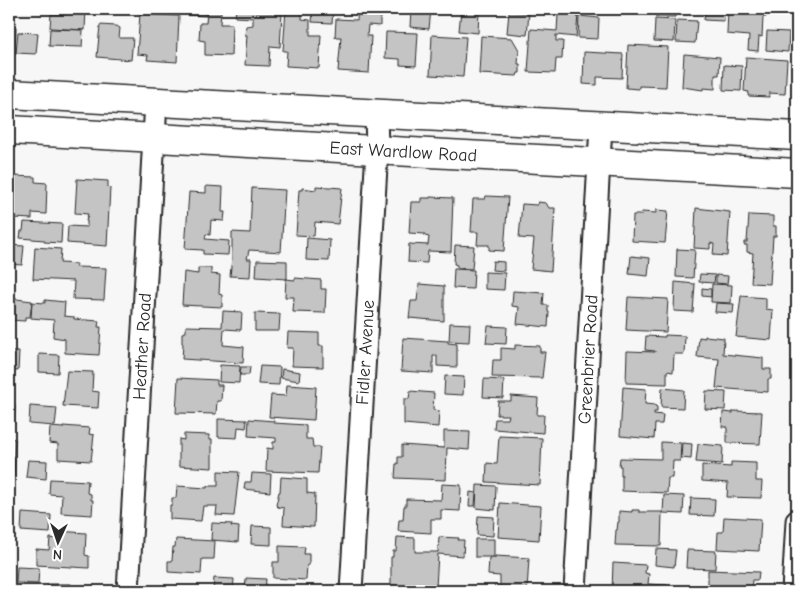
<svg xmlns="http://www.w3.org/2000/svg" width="806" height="600" font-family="'Comic Neue',sans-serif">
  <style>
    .building { fill: #c4c4c4; stroke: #2b2b2b }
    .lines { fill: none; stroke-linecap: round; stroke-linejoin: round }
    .minor-casing { stroke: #2b2b2b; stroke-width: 25 }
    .secondary-casing { stroke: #2b2b2b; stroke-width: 31 }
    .minor { stroke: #fff; stroke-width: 21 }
    .secondary { stroke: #fff; stroke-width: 28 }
    .labels { text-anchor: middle; stroke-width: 5; stroke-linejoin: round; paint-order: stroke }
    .street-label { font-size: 18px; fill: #2b2b2b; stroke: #fff }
  </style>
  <rect width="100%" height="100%" fill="#f7f7f7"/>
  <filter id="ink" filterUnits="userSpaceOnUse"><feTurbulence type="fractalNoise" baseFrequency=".02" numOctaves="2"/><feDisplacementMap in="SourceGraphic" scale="10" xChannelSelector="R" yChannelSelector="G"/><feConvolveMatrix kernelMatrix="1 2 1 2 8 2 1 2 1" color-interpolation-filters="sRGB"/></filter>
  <g filter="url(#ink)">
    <path class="building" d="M67 9H86L85 30 50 28 51 14H67Z
      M187 9H207L206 16 187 15Z
      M236 9H256L255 12 282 13 280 47 270 46 269 66 245 65 247 35H245L246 26 253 25V18L235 17Z
      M286 9 302 10V19L310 20V35H321L319 68 286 66 287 51H283Z
      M309 9H333L332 23 312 22 313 11H309Z
      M358 9H380V26L368 25 367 36H371L369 73 338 71 341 37H335L336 19 357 20Z
      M411 9H431L429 29 410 27Z
      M579 9H599V13L579 12Z
      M656 9H675V17H656Z
      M705 9H725L724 21 704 20Z
      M728 9H766V17H763L762 37 759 36 758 51 748 50 749 36 727 34Z
      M461 10 479 11 478 33 459 31Z
      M207 12H221L220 24H232L231 56 205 55V41L199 40 200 23H206Z
      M509 12 529 13 527 35 507 33Z
      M140 14 179 16 177 62 147 60 148 55 137 54Z
      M558 14 578 15 576 37 556 35V41H563L562 59H556L555 73 528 72 531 29 557 31Z
      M579 16 599 18 598 39 578 38Z
      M655 19 675 20 674 42 654 41Z
      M677 20 697 21 695 43 676 42Z
      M100 25 116 26 120 28 119 38H133L131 60 97 57Z
      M9 27H16L15 54H9Z
      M50 29 83 30 82 47 49 46Z
      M767 31 789 32 788 52 766 50Z
      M18 32 38 33 36 54 16 53Z
      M386 32 418 33 416 66 400 65V59L385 58Z
      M432 35 466 37 463 77 430 75Z
      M481 36 512 38 519 50 518 64H520V73H518L517 76 479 74Z
      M628 45 668 47 666 87 639 86V89L626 88Z
      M584 52 623 54 622 78 597 77V85L583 84Z
      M684 54 720 57 719 75H715V89L703 88V90L682 87Z
      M746 57 787 60 785 94 769 93V97L748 96 749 92 744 91Z
      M724 65 742 66 741 91 723 90Z
      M14 176 35 177V182L47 183 46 214 32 213V219L14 218V206H13Z
      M77 179 108 181V187L110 188 107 246 67 243 68 226 87 227V221H86L88 214 75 213Z
      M206 186 223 187 222 212H225L224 221 211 220 210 235 206 234 205 239 229 241 228 255 203 254V250L185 249 189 192 206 193Z
      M316 186 342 188 338 224 315 222 314 236 296 235 299 190H302V188L316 190Z
      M252 188 285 190 281 252 249 250 247 259H251L250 277 230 276 232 258V232L250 233Z
      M486 196 508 197 504 251 489 250V245H477L478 232H471L473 199H485Z
      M430 197 453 198 451 252 428 251 427 263 408 262 409 244 428 245 429 237 425 236V234L409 233 411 202H421V198H430Z
      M538 202 546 203 549 208H555L551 271 531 269 534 239 519 238 522 204 537 205Z
      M696 208 730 212 727 256 713 255 714 244 710 243V249L694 248Z
      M656 210 668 211 665 243 632 241 633 215H641L642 212 656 213Z
      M749 215 773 216V226H776V236H773L770 284 751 283 753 253 747 252V245H744V242H747Z
      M24 222 62 224 61 243 44 242V240L20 238 21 231H23Z
      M307 238 330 240 329 261 306 260Z
      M9 245 24 246 22 265 9 264Z
      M455 245 474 246 472 269 457 268V265L454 264Z
      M35 247 61 249 60 263 77 264 76 267 106 268 104 300 73 299 74 281 33 279Z
      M677 249 695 250 693 278 676 277Z
      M631 256 650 258 648 276 629 274Z
      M257 260 287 261V279L256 277Z
      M493 261 504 262V271L492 270Z
      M198 268H211V274L220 275 219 294 222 295V307L182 305 184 272 198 274Z
      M454 269 474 270 473 289 453 288Z
      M485 272 505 273 504 290 485 289Z
      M700 274 715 275 714 283 699 282Z
      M716 275 728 276 727 284 716 283Z
      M295 278 321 280V289H326L325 313 293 312 294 297H285L286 279 295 280Z
      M675 282 695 284 693 312 674 311Z
      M419 284 444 286V321L409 318 411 301H417Z
      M712 284 732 285 731 303 711 302Z
      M702 288 711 289V297L702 296Z
      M513 291 544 293 543 305H548V312H549L548 327 517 324 519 307 512 306Z
      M741 296 766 298V309L773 310 771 340 736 337Z
      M628 297 668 299 666 332 626 330Z
      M9 298 32 301 30 317H25V321L9 320Z
      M45 300 65 302 64 316 74 317V319L99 321 98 327H101L99 355 65 353V339L53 337 54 320 31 318 32 302 45 303Z
      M716 303 734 304 733 313 715 312Z
      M223 311 242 312 241 330 224 329 223 345 244 347 243 363 182 359 183 344 182 343V333L186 332V326L222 327Z
      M255 313 280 314 279 331H255Z
      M450 323 470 324 469 342 449 341Z
      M488 326 507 327 506 344 486 343Z
      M288 332 319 333V346H323V367L292 366 293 348H287Z
      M665 335 685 336 684 354H674L673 372 667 371V384L626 383 627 351 655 352V351L645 350 646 336 665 337Z
      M705 336 724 338 723 354 763 358V369H771V379H768V392L716 388 719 359 697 357 699 337 705 338Z
      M403 338 448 341V343L457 344V367L437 366V356H433V373L401 371Z
      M515 345 540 346V352H545L542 378 492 377 493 360H501V348L515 349Z
      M9 352H19L18 371 9 370Z
      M39 354 59 355 58 373 39 372Z
      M220 365 240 366 239 383 219 382Z
      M260 366 280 367 279 385 258 384Z
      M241 367H250L249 375H240Z
      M282 369 300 372 299 381 281 378Z
      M67 371 93 372 92 391 99 392 98 408 63 406Z
      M445 376 464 377 463 395 444 394Z
      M178 378 217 380V385H222L221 401H217L216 414 176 413Z
      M484 379 504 380 503 398 483 397Z
      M287 385 316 387 314 420 269 417 271 395 286 396Z
      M623 387 646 389 645 404 655 405V406L657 407V412H654V414L663 415 662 424H655L654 439 620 436Z
      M662 388 684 390 683 408 661 407Z
      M410 391 434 393 433 410 439 411 438 427 404 424V399H409Z
      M706 391 726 392 725 410 705 409Z
      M511 396 538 398 537 415H544L543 433 494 429 495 419H508L509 415H497L498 401H511Z
      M9 405H15L14 423H9Z
      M30 406 57 408 55 426 29 424Z
      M733 411 762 412 760 444 727 443V427H722L723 412 733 413Z
      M218 419 247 420 246 428 238 427 237 438 218 437Z
      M249 419 274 421V423L306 425V439H312L313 447H320L318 473 266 471 267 448 273 449V442H276V438L248 436Z
      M63 426 90 428 89 434 94 435 91 461 58 459V444L49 443 50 427 63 428Z
      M444 431 470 432 469 450 447 448 446 480 395 478 396 464H398V457H402V445L444 448Z
      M184 434 209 435V439H212V468L179 466V439L184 440Z
      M499 436 542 438 540 485 486 482 487 463 497 464Z
      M9 438 15 439 14 456H9Z
      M661 442 681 443 680 461H673L672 478H668L667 493 622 491V476H621V466H619L620 458 661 459Z
      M682 443 692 444 691 459 681 458Z
      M698 444 723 446 722 464 696 462Z
      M9 458H15L14 477 9 476Z
      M28 460 47 461 46 479 26 477Z
      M731 462 756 463V481H762L761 498 727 497 728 483 702 481V465L731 467Z
      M218 471 239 472 234 516 216 515 217 506H203L201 521 170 519V505H172V498H176L177 486 207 488V486H218Z
      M252 473 271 474 270 492 244 489 245 482H251Z
      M281 477 307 479V493L315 494 314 527 283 525 284 508 278 507 276 505 279 492H280Z
      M50 479 88 481 87 493 91 494V500H93L92 515 61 513 62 495 49 494Z
      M442 484 461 485 460 511 441 510V519H431V533L398 531 399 520H403L404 506H406V499L441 500Z
      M477 485 496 486 495 510 476 508Z
      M470 492 476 493 475 506H469Z
      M664 495 684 496 683 514 663 513Z
      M691 498 715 499 714 516 690 515Z
      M500 503 541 506 539 540 498 537Z
      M632 510H639V512H662L661 546 615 545 616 530H617L618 522H619V511L632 512Z
      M22 513 51 515 50 533 21 531Z
      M478 516 494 517 493 536 477 535Z
      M724 517 761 519 759 551 717 549 718 532H723Z
      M212 523 232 524 231 526 239 527 238 542 211 540Z
      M252 526 271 527V545L251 544Z
      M58 531 86 533 85 555 89 556V568L36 565V549L49 550 50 538 58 539Z
      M397 537 415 538V552H438L439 537 459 538 458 540H464L463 556 438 554 436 587 391 585V557H393V551H396Z
      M176 539 215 541 214 559H202L201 574 168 572V561H172L173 547H175Z
      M475 539H494V557H475Z
      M279 546 305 547 304 554H309V565H307L306 580 273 578V562H279Z
      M656 549 676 550 674 567 655 565Z
      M687 550 716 551 715 569 686 568Z
      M495 556 529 558 527 591 500 590V576L488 575 489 558H495Z
      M613 563 646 565 645 573 649 574 648 584 667 585V591H612Z
      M17 567 39 568 38 584 16 583Z
      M708 570 759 572 758 580H752L751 591H701V585H708Z
      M214 578 234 579 233 591H213Z
      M246 578 266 579 265 591H245Z
      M48 584H71V587L87 588V591H47Z"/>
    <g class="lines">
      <defs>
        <g id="minor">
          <path id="s1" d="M128 591 156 102"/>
          <path id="s2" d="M351 591 377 150 376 113"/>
          <path id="s3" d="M575 591 601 126"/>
          <path d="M793 591 797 521"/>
        </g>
        <g id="secondary">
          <path d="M9 94 797 136"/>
          <path id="s4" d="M9 130 797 173"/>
        </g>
      </defs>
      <use href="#minor" class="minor-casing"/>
      <use href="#secondary" class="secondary-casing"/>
      <use href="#minor" class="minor"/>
      <use href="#secondary" class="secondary"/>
    </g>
  </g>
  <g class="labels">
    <g class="street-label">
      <text dy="6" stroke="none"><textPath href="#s4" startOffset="395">East Wardlow Road</textPath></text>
      <text dy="6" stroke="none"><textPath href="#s1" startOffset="245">Heather Road</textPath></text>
      <text dy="6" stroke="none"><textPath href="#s2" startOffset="239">Fidler Avenue</textPath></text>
      <text dy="6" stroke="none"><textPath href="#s3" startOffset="232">Greenbrier Road</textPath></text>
    </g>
  </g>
  <rect width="806" height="600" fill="none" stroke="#fff" stroke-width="30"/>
  <rect x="15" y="15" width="776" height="570" fill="none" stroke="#2b2b2b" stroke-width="2" filter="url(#ink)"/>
  <g transform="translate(58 542) rotate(183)" stroke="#ffffff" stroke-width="4" paint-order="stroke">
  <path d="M0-4L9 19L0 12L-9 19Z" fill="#2b2b2b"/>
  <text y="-8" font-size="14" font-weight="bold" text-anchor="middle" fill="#2b2b2b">N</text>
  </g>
</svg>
